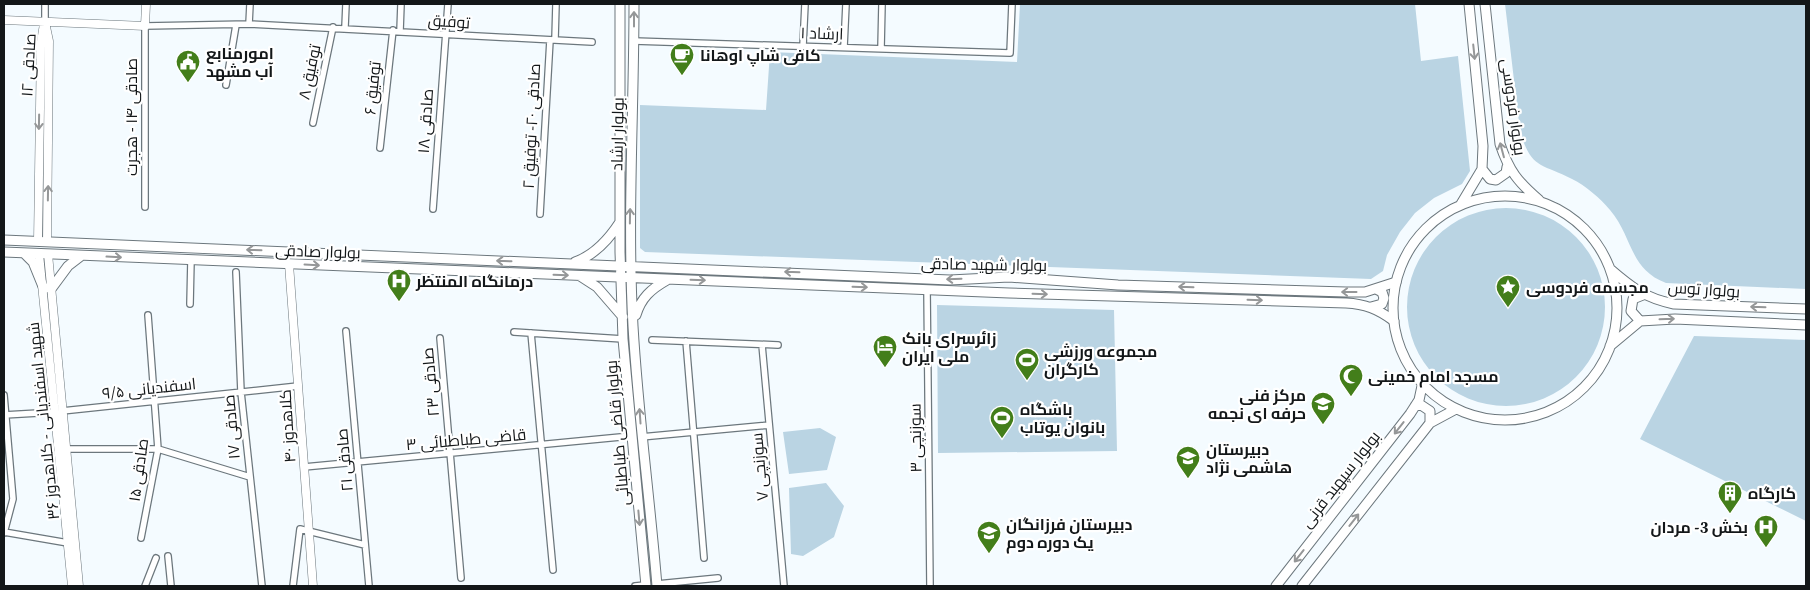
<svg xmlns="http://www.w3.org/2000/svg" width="1810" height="590" font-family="'Source Serif 4',Cairo,serif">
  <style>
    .green { fill: #bad4e3 }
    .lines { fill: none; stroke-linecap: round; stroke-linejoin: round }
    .minor-casing { stroke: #6c777d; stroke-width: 8 }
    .tertiary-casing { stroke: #6c777d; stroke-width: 9 }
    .secondary-casing { stroke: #6c777d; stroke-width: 11 }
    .primary-casing { stroke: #6c777d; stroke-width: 11 }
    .minor { stroke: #fff; stroke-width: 5.5 }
    .tertiary { stroke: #fff; stroke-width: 8 }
    .secondary { stroke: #fff; stroke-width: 9 }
    .primary { stroke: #fff; stroke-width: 9 }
    .oneway { stroke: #959798 }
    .labels { text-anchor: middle; stroke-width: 4.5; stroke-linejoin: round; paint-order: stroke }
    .street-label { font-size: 16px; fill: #131719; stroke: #fff }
    .poi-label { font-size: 16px; font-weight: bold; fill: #131719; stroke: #fff; text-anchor: start }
  </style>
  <rect width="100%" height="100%" fill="#f4fbff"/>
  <path class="green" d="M1020 4H1415L1421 61 1458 56 1470 171 1462 184 1434 198 1415 213 1400 232 1387 255 1383 271 1371 279 645 252 640 248V105L766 110 770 52 1017 62Z
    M1505 4H1806V289L1666 283C1629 269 1633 237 1610 210 1600 198 1586 186 1572 179 1540 163 1531 169 1520 131Z
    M1407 307a99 99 0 1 1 198 0a99 99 0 1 1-198 0Z
    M937 305 1114 310 1117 451 938 453Z
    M1694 336 1806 340V521L1640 439Z
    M820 428 836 437 827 470 789 474 783 432Z
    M826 483 844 506 834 537 803 556 791 554 789 488Z"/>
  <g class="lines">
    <defs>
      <path id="minor" d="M45 22V4
        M249 24 250 4
        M345 27 346 4
        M400 31 401 4
        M555 39 556 4
        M634 41 1010 53 1012 4
        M803 46 805 4
        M844 47 846 4
        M881 48 882 4
        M226 85 236 25
        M313 123 333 27
        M380 148 393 30
        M145 207V26L249 24 592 42
        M433 209 448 4
        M540 214 550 40
        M236 272 241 392 262 586
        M927 289 930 586
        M190 304 191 260
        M346 331 369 586
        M514 332 623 339
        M531 333 553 570
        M440 338 461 578
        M652 340 778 345
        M686 341 704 558
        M762 345 784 586
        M4 395 13 499 4 533
        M62 411 298 386
        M4 415 56 412
        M641 437 769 425
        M66 449H158L250 477
        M304 467 631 436
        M4 532 68 543
        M141 538 158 449 148 315
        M168 556 171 586
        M657 584 718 578
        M145 586 156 558
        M293 586 300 529 365 545
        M635 586 645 585"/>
      <path id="tertiary" d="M4 20 145 26 146 4
        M45 22 49 41 47 242
        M38 241 41 42 44 24
        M39 254 72 586
        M48 254 79 586
        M289 264 313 586"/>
      <path id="secondary" d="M620 4V252L623 339 646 586
        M634 4C634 111 627 219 633 326 638 413 650 499 657 586
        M4 240 950 280 1009 277 1118 285 1346 292H1365L1396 282
        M4 252 1009 293 1346 303C1365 304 1378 309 1394 321
        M24 253 33 262 44 289
        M575 262C595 255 609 239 620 222
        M580 276 597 287 623 317
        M51 289 68 266 81 256
        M1371 307 1382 304 1384 298 1382 292 1376 289
        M636 315C641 298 651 289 667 280"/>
      <path id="primary" d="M1485 4 1500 144C1509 171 1518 182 1539 200
        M1482 169 1490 179 1496 180 1506 173 1507 167
        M1393 308a112 112 0 1 1 224 0a112 112 0 1 1-224 0Z
        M1461 204 1482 169 1483 146 1469 4
        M1610 269C1632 288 1645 298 1674 304L1806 309
        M1640 321 1631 311 1633 299 1643 295
        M1610 346 1640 321 1675 319 1806 325
        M1415 406 1421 405 1430 411V423
        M1276 586 1410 414 1419 400 1422 386
        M1302 586 1430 423 1456 409"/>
    </defs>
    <use href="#minor" class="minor-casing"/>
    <use href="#tertiary" class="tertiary-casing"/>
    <use href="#secondary" class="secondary-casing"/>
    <use href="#primary" class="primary-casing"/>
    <use href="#minor" class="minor"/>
    <use href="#tertiary" class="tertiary"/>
    <use href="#secondary" class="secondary"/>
    <use href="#primary" class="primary"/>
  </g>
  <defs><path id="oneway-shaft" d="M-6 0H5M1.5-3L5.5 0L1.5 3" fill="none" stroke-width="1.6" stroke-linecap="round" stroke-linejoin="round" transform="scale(1.25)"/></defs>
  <g class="oneway">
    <use href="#oneway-shaft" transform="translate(634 19) rotate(-90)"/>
    <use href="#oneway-shaft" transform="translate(1474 52) rotate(84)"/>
    <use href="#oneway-shaft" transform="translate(39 122) rotate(91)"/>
    <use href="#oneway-shaft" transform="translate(1502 150) rotate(-105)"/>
    <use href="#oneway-shaft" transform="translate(48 193) rotate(-89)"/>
    <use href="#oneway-shaft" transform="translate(630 216) rotate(-89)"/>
    <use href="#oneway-shaft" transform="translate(254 250) rotate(-178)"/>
    <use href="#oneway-shaft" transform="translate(114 257) rotate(3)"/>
    <use href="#oneway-shaft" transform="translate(504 261) rotate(-178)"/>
    <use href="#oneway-shaft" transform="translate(312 265) rotate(3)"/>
    <use href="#oneway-shaft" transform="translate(792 272) rotate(-178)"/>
    <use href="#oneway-shaft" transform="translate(561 275) rotate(2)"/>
    <use href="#oneway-shaft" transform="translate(954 279) rotate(178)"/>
    <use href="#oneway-shaft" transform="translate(698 280) rotate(2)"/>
    <use href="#oneway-shaft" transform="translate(860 287) rotate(2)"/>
    <use href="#oneway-shaft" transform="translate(1186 287) rotate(-178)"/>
    <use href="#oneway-shaft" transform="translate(1349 292) rotate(180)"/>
    <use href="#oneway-shaft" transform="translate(1040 294) rotate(2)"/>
    <use href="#oneway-shaft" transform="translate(1255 300) rotate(2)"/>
    <use href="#oneway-shaft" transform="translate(1758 307) rotate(-178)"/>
    <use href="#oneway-shaft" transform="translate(1667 319) rotate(-2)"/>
    <use href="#oneway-shaft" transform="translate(640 416) rotate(-94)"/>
    <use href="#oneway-shaft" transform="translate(1399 428) rotate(128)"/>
    <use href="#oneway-shaft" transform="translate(639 518) rotate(85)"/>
    <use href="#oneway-shaft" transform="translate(1354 520) rotate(-52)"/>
    <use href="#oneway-shaft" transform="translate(1299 556) rotate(128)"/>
  </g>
  <defs>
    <symbol id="cafe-pin" viewBox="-11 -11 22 30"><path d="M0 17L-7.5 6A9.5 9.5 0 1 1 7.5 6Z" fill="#437e1a" stroke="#fff"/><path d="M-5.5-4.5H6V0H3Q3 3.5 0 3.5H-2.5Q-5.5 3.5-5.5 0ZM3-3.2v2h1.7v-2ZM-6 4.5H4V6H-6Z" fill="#fff"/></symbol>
    <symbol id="civic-pin" viewBox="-11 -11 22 30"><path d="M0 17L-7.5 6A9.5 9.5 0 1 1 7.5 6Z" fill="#437e1a" stroke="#fff"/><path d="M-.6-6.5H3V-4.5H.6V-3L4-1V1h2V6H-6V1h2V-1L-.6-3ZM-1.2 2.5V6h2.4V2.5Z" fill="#fff"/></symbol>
    <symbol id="hospital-pin" viewBox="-11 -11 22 30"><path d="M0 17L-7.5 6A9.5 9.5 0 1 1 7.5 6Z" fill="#437e1a" stroke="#fff"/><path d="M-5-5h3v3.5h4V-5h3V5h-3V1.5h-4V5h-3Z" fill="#fff"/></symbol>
    <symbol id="sight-pin" viewBox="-11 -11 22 30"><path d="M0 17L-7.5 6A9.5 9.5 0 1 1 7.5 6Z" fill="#437e1a" stroke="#fff"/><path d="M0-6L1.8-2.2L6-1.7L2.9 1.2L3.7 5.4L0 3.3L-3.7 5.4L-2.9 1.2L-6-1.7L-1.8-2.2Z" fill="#fff"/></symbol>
    <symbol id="hotel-pin" viewBox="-11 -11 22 30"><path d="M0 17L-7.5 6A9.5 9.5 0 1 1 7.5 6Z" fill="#437e1a" stroke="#fff"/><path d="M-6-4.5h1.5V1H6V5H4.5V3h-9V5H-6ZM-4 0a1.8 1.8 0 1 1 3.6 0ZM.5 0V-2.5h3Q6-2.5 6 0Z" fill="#fff"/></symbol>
    <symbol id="stadium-pin" viewBox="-11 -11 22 30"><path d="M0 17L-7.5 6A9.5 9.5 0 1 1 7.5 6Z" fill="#437e1a" stroke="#fff"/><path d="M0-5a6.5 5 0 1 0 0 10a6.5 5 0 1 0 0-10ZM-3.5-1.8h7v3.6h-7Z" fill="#fff"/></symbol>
    <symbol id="mosque-pin" viewBox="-11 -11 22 30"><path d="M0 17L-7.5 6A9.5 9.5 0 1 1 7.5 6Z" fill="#437e1a" stroke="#fff"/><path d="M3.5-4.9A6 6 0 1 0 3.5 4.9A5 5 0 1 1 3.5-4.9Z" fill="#fff"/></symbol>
    <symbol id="school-pin" viewBox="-11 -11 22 30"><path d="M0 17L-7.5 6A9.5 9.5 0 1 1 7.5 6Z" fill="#437e1a" stroke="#fff"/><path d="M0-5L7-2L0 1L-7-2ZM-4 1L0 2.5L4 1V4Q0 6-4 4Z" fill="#fff"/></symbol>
    <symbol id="building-pin" viewBox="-11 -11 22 30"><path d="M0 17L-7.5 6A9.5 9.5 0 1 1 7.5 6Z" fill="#437e1a" stroke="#fff"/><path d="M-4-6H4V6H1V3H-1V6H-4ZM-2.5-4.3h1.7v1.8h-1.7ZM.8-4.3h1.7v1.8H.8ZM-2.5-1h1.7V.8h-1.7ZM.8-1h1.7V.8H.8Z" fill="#fff"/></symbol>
  </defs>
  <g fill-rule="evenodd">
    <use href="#cafe-pin" x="668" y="41" width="28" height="38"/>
    <use href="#civic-pin" x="174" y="48" width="28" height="38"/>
    <use href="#hospital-pin" x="385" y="267" width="28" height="38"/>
    <use href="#sight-pin" x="1494" y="273" width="28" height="38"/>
    <use href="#hotel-pin" x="871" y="333" width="28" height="38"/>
    <use href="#stadium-pin" x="1013" y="346" width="28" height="38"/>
    <use href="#mosque-pin" x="1337" y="362" width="28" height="38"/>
    <use href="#school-pin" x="1309" y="390" width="28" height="38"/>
    <use href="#stadium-pin" x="988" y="404" width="28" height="38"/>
    <use href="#school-pin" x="1174" y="444" width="28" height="38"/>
    <use href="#building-pin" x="1716" y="479" width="28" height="38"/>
    <use href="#hospital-pin" x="1752" y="513" width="28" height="38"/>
    <use href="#school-pin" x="975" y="519" width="28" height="38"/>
  </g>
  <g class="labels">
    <g class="street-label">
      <text transform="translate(449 21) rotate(4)" y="6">توفیق</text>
      <text transform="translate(822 33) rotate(2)" y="6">ارشاد ۱</text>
      <text transform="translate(28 65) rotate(-87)" y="6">صادقی ۱۲</text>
      <text transform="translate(309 72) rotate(-78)" y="6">توفیق ۸</text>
      <text transform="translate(372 88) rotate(-84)" y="6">توفیق ۶</text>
      <text transform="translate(1514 107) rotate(82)" y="6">بولوار فردوسی</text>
      <text transform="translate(131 117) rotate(-90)" y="6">صادقی ۱۴ - هجرت</text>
      <text transform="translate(425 121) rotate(-86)" y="6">صادقی ۱۸</text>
      <text transform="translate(531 126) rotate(-87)" y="6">صادقی ۲۰- توفیق ۲</text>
      <text transform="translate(617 134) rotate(-89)" y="6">بولوار ارشاد</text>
      <text transform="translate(318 251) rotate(2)" y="6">بولوار صادقی</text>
      <text transform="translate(984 264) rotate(1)" y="6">بولوار شهید صادقی</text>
      <text transform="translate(1704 289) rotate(4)" y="6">بولوار توس</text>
      <text transform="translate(430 382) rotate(-95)" y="6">صادقی ۲۳</text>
      <text transform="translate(149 388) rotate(-6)" y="6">اسفندیانی ۹/۵</text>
      <text transform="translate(43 421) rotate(-96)" y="6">شهید اسفندیانی - کلاهدوز ۳۶</text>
      <text transform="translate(287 426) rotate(-94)" y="6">کلاهدوز ۴۰</text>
      <text transform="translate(231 427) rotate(-95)" y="6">صادقی ۱۷</text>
      <text transform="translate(617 433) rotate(-95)" y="6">بولوار قاضی طباطبائی</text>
      <text transform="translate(915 438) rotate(-91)" y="6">سوزنچی ۳</text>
      <text transform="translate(466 439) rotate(-5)" y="6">قاضی طباطبائی ۳</text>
      <text transform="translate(344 460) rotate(-95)" y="6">صادقی ۲۱</text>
      <text transform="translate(759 467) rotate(-95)" y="6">سوزنچی ۷</text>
      <text transform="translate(138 470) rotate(-82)" y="6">صادقی ۱۵</text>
      <text transform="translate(1340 479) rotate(-52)" y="6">بولوار سپهبد قرنی</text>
    </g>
    <g class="poi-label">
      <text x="206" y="59">امورمنابع<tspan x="206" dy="18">آب مشهد</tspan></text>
      <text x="700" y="61">کافی شاپ اوهانا</text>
      <text x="416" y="287">درمانگاه المنتظر</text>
      <text x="1526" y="293">مجسمه فردوسی</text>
      <text x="902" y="344">زائرسرای بانک<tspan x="902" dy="18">ملی ایران</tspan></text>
      <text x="1044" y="357">مجموعه ورزشی<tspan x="1044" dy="18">کارگران</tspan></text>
      <text x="1368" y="382">مسجد امام خمینی</text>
      <text x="1306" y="401" text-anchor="end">مرکز فنی<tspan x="1306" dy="18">حرفه ای نجمه</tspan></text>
      <text x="1020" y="415">باشگاه<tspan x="1020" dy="18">بانوان یوتاب</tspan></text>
      <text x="1206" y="455">دبیرستان<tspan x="1206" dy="18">هاشمی نژاد</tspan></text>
      <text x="1748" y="499">کارگاه</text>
      <text x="1006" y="530">دبیرستان فرزانگان<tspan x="1006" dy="18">یک دوره دوم</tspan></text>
      <text x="1748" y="533" text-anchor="end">بخش 3- مردان</text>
    </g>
  </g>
  <rect width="1810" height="590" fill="none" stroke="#131719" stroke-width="10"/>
</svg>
